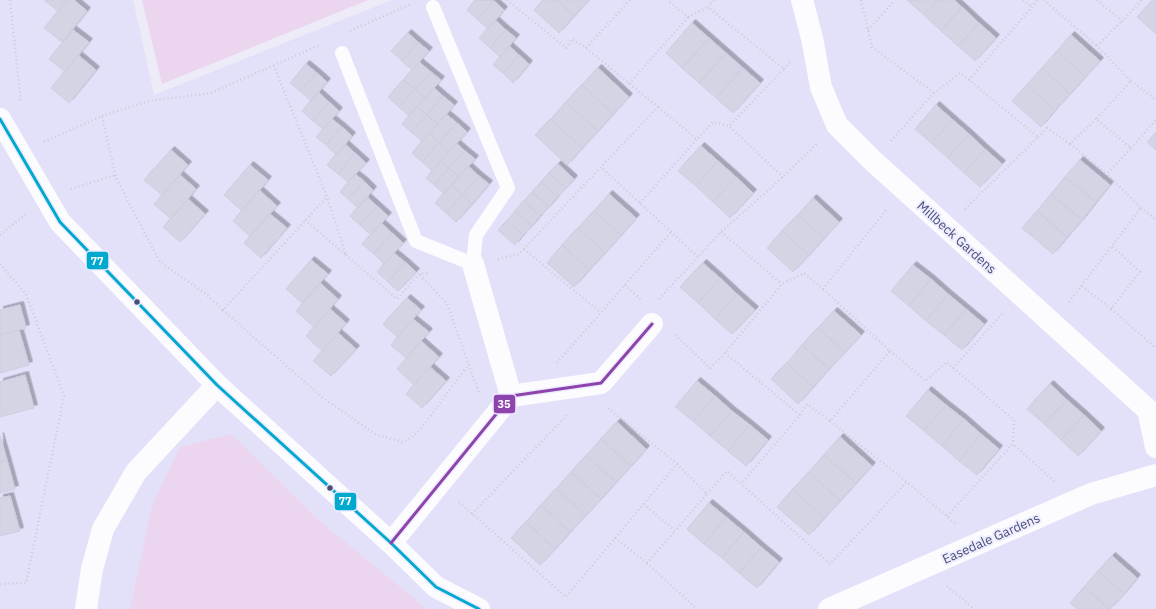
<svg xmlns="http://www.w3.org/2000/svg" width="1156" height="609" font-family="'IBM Plex Sans',sans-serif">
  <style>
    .residential { fill: #e3e1f9 }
    .green { fill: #ebd5ef }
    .building { fill: #d3d4e4; stroke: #cdcee0; filter: url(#shadow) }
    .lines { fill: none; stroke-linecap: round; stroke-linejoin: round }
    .path { stroke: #cbcbd9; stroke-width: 2.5; stroke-dasharray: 1 3; stroke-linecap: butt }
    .lane { stroke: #fcfcfe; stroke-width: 14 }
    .street { stroke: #fcfcfe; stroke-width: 22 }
    .secondary { stroke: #fcfcfe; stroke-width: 22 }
    .bus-1-casing { stroke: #eeecff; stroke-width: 6 }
    .bus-2-casing { stroke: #eeecff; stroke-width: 6 }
    .bus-1 { stroke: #00a9ce; stroke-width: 3 }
    .bus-2 { stroke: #8e44ad; stroke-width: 3 }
    .bus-dot { fill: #495077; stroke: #eeecff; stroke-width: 1.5 }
    .labels { text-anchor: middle; stroke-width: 4; stroke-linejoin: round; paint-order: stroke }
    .street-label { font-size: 13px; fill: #495077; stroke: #eeecff }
    .line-badge { stroke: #eeecff; stroke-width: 1.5 }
    .badge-label { font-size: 11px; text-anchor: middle; font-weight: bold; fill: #fff }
  </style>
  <defs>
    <filter id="shadow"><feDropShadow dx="3.5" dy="-3.5" stdDeviation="0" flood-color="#0004"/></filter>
  </defs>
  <rect width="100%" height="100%" fill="#ecebf7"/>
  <path class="residential" d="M0 0H133L154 95 392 0H1156V609H0Z"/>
  <path class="green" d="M142 0H368L162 84Z
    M231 434 322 523 427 609H130L152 506 180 447Z"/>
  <path class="building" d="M44 0H67L58 11Z
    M67 0H74L87 11 62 42 44 28Z
    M475 0 494 1 477 19 467 10Z
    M543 0H557L574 16 559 33 534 10Z
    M557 0H589L574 16Z
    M907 0H937L924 15Z
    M937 0H954L962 7 941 31 924 15Z
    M1153 0H1156V31L1155 33 1137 17Z
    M494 1 504 10 488 29 477 19Z
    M962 7 979 23 958 46 941 31Z
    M495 20 506 30 490 48 479 38Z
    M692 23 709 38 682 68 666 53Z
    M979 23 996 38 975 61 958 46Z
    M73 30 89 42 65 72 49 59Z
    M506 30 516 38 500 57 490 48Z
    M408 33 418 42 402 61 391 51Z
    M1071 35 1100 61 1085 77 1057 51Z
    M709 38 726 53 699 83 682 68Z
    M418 42 429 51 412 70 402 61Z
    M509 46 519 55 503 73 493 65Z
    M1057 51 1085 77 1070 94 1042 68Z
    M726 53 743 68 716 98 699 83Z
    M78 55 96 70 69 103 51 88Z
    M519 55 529 64 513 83 503 73Z
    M419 62 431 72 415 89 403 80Z
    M306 64 317 73 300 91 290 83Z
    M598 68 629 97 613 114 582 85Z
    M743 68 760 83 733 113 716 98Z
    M1042 68 1070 94 1055 110 1027 85Z
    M431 72 441 80 425 98 415 89Z
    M317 73 327 82 311 101 300 91Z
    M403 80 415 89 399 107 388 97Z
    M582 85 613 114 598 131 566 102Z
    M1027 85 1055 110 1041 127 1012 101Z
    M434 88 443 96 427 115 417 106Z
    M415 89 425 98 409 116 399 107Z
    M318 92 329 102 313 121 302 111Z
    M443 96 454 105 438 124 427 115Z
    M329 102 339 111 323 129 313 121Z
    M566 102 598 131 582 148 551 119Z
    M936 105 953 120 931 143 915 129Z
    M417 106 427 115 411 132 402 124Z
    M446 114 457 123 439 142 429 133Z
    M427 115 438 124 422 141 411 132Z
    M332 119 342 127 326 145 316 137Z
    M551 119 582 148 567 165 535 135Z
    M953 120 969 134 948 158 931 143Z
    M457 123 467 132 449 152 439 142Z
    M342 127 352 136 336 155 326 145Z
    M429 133 439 142 422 162 412 153Z
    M1156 133V150L1147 142Z
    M969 134 985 149 964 173 948 158Z
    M439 142 449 152 432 171 422 162Z
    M456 143 465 151 449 168 441 161Z
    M345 144 355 153 338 174 327 165Z
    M701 146 718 161 696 186 678 171Z
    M985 149 1002 164 980 187 964 173Z
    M171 150 188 165 162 195 144 180Z
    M465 151 475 159 459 177 449 168Z
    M355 153 366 163 348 182 338 174Z
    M1080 160 1110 185 1096 202 1065 177Z
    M441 161 449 168 434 185 426 178Z
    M718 161 736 177 713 202 696 186Z
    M558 164 574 179 566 188 549 173Z
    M250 165 268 180 242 211 224 195Z
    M468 166 479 176 462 195 451 185Z
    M449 168 459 177 444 194 434 185Z
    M549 173 566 188 557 197 541 182Z
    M355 174 364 181 348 199 340 192Z
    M180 175 196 189 171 219 154 204Z
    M479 176 489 184 472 204 462 195Z
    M736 177 753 193 730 218 713 202Z
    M1065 177 1096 202 1082 220 1051 194Z
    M364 181 373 190 358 208 348 199Z
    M541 182 557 197 549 207 532 192Z
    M451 185 462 195 446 213 435 203Z
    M259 190 277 206 250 236 233 221Z
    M532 192 549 207 540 216 524 201Z
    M609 194 636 218 621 235 594 211Z
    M1051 194 1082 220 1067 237 1037 211Z
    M462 195 472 204 456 222 446 213Z
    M367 197 377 206 360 225 350 216Z
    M813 198 839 222 824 238 798 215Z
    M188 199 205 214 180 242 163 227Z
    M524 201 540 216 532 226 515 211Z
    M377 206 388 216 371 235 360 225Z
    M515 211 532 226 523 235 507 221Z
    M594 211 621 235 605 253 578 228Z
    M1037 211 1067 237 1053 254 1022 228Z
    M270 214 287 228 261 258 244 243Z
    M798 215 824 238 809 255 782 231Z
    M507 221 523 235 515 245 498 230Z
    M381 223 392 233 374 254 362 244Z
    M578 228 605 253 589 270 562 245Z
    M782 231 809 255 793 272 767 248Z
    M392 233 403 243 384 264 374 254Z
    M562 245 589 270 574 287 547 263Z
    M394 253 405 262 388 282 377 272Z
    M311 260 328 274 302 303 286 289Z
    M405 262 416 272 398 291 388 282Z
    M703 263 720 278 698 303 680 287Z
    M913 265 931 279 909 306 891 291Z
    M720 278 737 294 715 319 698 303Z
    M931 279 948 294 926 321 909 306Z
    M320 283 338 299 314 327 296 311Z
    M737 294 755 310 732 334 715 319Z
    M948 294 966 309 944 335 926 321Z
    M407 298 421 310 397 337 383 324Z
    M20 305 26 328 0 335V310Z
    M330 309 346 323 322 351 306 336Z
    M966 309 984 324 962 350 944 335Z
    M834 311 861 335 845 352 818 328Z
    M413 319 429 332 406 358 391 345Z
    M818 328 845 352 829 369 802 345Z
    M19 330 29 365 0 373V335Z
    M338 333 356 349 331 376 313 361Z
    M421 341 439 357 414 385 397 369Z
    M802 345 829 369 813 387 787 363Z
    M787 363 813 387 798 404 771 379Z
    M430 367 446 381 422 408 406 394Z
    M25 375 34 408 0 417V382Z
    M697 381 715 396 693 421 675 407Z
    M1050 384 1067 400 1044 424 1027 409Z
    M928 390 946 405 924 431 906 416Z
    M715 396 732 411 710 436 693 421Z
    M1067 400 1084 415 1061 440 1044 424Z
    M946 405 964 419 942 446 924 431Z
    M732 411 750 425 728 451 710 436Z
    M1084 415 1101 431 1078 456 1061 440Z
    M964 419 981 434 959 461 942 446Z
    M617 422 646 449 631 466 601 439Z
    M750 425 768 440 746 466 728 451Z
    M981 434 999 449 977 475 959 461Z
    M0 436 7 460 0 461Z
    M840 437 872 466 856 483 824 455Z
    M601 439 631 466 616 482 586 456Z
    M824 455 856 483 840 501 809 472Z
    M586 456 616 482 601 499 571 472Z
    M7 460 15 489 0 493V461Z
    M571 472 601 499 586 515 556 489Z
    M809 472 840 501 824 518 793 489Z
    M556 489 586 515 570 532 541 505Z
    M793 489 824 518 809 535 777 507Z
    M10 496 20 531 0 536V498Z
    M709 503 726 517 704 544 687 529Z
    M541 505 570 532 555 549 526 522Z
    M726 517 744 532 722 558 704 544Z
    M526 522 555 549 540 565 511 538Z
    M744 532 761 547 739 573 722 558Z
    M761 547 779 562 757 588 739 573Z
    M1112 556 1137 578 1124 594 1098 571Z
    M1098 571 1124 594 1110 609 1084 587Z
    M1084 587 1109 609H1077L1070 603Z"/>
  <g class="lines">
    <path class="path" d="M10 0 21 103
      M507 0 566 48 572 39 586 48 658 107 601 167
      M714 0 708 7 784 69 729 126 783 177
      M861 0 872 47 934 93
      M1023 0 1032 7
      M1044 0 1097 46
      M1097 0 1122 21 1142 0
      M688 17 708 7
      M868 30 895 0
      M350 31 411 4
      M586 48 630 0
      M784 69 790 62
      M1131 81 1156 100
      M629 84 688 17 667 0
      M658 107 697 139 713 122 729 126
      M102 116 149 101 211 93 320 45
      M1096 119 1070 144 1107 174
      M1038 137 1047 128 1070 144
      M891 141 932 95 960 73 969 80
      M44 142 102 116 116 178 160 262 206 294 223 310 327 197 274 66
      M1131 148 1156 120
      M71 189 115 175
      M640 203 697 139
      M1141 208 1156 220
      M965 209 1038 137 969 80 1038 0
      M305 220 346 255 327 197
      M721 232 782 284
      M0 235 26 214
      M524 249 600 312
      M346 255 397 299 419 274 430 272
      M498 259 519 254 601 167 698 257
      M0 264 26 294 64 396 26 583 0 584
      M420 275 447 304 479 393
      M625 285 641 300
      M1082 286 1111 309 1140 272 1112 246
      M659 299 721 232 783 177 818 143
      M1069 302 1141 208 1107 174 1131 148 1096 119 1131 81 1097 46 1122 21
      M1111 309 1156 348
      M223 310 322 397 375 434 402 442 411 438 423 426 469 364
      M675 335 710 368 725 353 782 284 804 273 823 289 887 209
      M890 351 926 381 946 362 1014 420 1013 444
      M725 353 800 415 741 484
      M557 363 671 232
      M953 368 1003 313
      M800 415 807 404 830 421 890 351 823 289
      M830 421 907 482
      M707 494 727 471 830 564 907 482 956 524
      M459 502 566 597 677 464 608 408
      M644 504 675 531 707 494 677 464
      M472 514 567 415
      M947 516 1013 444 1055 482
      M615 538 647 563 675 531
      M647 563 697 609
      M947 586 974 609"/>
    <path class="lane" d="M342 53 416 241 473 264 476 235 508 188 433 7"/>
    <path class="street" d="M802 0 812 38 821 87 837 125 873 161 903 188 1148 410 1156 447
      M473 264 511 396
      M391 543 511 396 601 383 652 324"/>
    <path class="secondary" d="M0 119 60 222 217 385 391 543 436 587 479 609
      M86 609 92 569 103 529 136 472 217 385
      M829 609 1091 494 1156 475"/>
    <defs>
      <path id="bus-1" d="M0 119 60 222 217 385 391 543 436 587 479 609"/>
      <path id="bus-2" d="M391 543 511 396 601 383 652 324"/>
    </defs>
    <use href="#bus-1" class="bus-1-casing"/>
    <use href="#bus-2" class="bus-2-casing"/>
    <use href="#bus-1" class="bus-1"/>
    <use href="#bus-2" class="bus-2"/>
  </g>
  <g class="bus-dot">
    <circle cx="137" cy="302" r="3.5"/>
    <circle cx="330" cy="488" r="3.5"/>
  </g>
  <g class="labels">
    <g class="street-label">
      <text transform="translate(957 237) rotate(42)" y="5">Millbeck Gardens</text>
      <text transform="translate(991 538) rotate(-24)" y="5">Easedale Gardens</text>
    </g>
  </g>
  <g class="line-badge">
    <rect x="86" y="251" width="23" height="19" rx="4" fill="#00a9ce"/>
    <rect x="493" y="394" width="23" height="20" rx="4" fill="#8e44ad"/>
    <rect x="334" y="492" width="23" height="19" rx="4" fill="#00a9ce"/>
  </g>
  <g class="badge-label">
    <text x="97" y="265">77</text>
    <text x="504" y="408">35</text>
    <text x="345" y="505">77</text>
  </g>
</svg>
